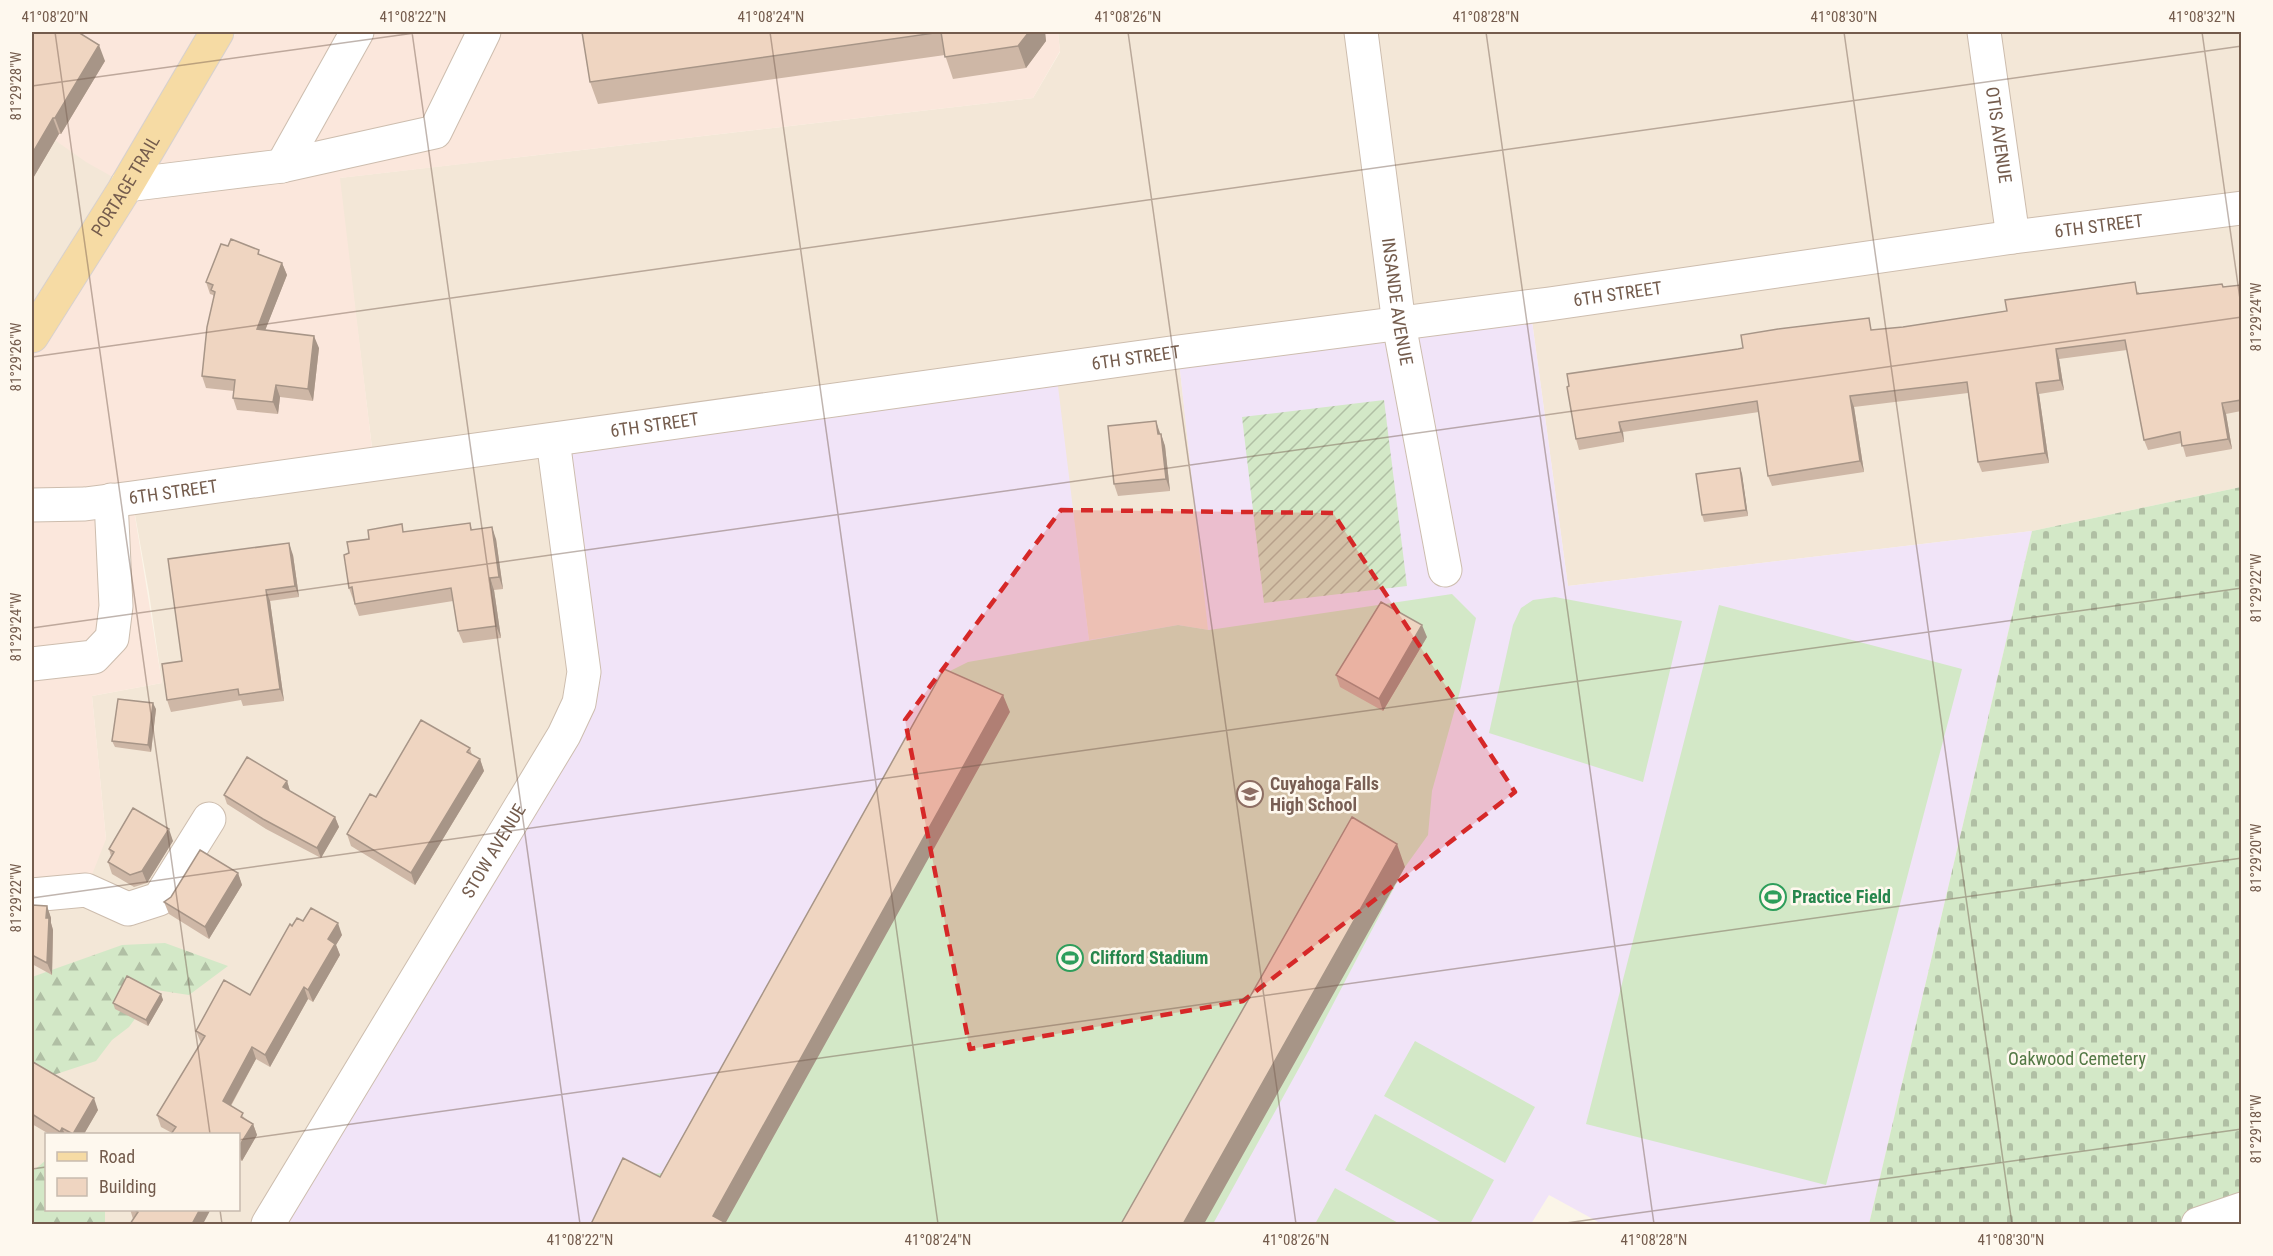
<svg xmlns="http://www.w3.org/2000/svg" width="2273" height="1256" font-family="'Roboto Condensed',sans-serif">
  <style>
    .residential { fill: #f3e7d7; fill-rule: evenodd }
    .commercial { fill: #fbe7dc }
    .education { fill: #f1e4f8 }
    .grass { fill: #d3e8c7 }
    .forest { fill: url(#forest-firs) }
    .cemetery { fill: url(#cemetery-stones) }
    .garden { fill: url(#garden-furrows) }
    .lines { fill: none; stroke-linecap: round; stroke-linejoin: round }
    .minor-casing { stroke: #cdbdae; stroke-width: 35 }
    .major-casing { stroke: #d8d1cd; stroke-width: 35 }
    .minor { stroke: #fff; stroke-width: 33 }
    .major { stroke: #f6dba4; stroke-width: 33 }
    .wall { fill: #ceb7a6 }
    .shaded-wall { fill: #a79587 }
    .building { fill: #efd5c1; stroke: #a79587; stroke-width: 1.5 }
    .marked { fill: #d62828; fill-opacity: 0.2; stroke: #d62828; stroke-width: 4.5; stroke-dasharray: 12 8; stroke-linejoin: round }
    .ticks { fill: none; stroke: #745c4d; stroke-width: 1.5; stroke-opacity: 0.45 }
    .labels { text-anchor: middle; stroke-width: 5; stroke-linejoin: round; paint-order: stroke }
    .street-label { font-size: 18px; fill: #745c4d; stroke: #fef8ee }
    .education-label { font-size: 18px; font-weight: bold; fill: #785e54; stroke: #fef8ee; text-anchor: start }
    .leisure-label { font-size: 18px; font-weight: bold; fill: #27864d; stroke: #fef8ee; text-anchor: start }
    .park-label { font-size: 18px; fill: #537945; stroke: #fef8ee }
    .neatline { fill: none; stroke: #745c4d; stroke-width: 2 }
    .ticks-label { font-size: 15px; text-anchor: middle; fill: #745c4d }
  </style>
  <defs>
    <pattern id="forest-firs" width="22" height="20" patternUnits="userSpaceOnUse" patternTransform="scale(1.5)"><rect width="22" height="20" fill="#d3e8c7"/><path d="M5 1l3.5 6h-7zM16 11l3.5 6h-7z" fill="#b0bfa4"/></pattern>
    <pattern id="cemetery-stones" width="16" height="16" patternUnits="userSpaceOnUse" patternTransform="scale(1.5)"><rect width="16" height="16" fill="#d3e8c7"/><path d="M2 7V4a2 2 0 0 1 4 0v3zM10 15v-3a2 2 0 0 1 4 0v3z" fill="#b0bfa4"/></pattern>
    <pattern id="garden-furrows" width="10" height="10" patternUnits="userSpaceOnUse" patternTransform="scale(1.5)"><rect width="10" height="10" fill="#d3e8c7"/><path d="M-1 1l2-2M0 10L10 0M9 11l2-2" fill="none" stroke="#b0bfa4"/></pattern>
  </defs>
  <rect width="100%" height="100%" fill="#fbf5e8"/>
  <path class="residential" d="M1058 32H2241V487L2032 531 1568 586 1530 306 1178 352 1209 630 1178 625 1089 641 1055 370 584 672 268 1224H32V895L106 839 92 696 162 683 149 593 132 498 374 464 339 178 1033 98 1060 52ZM46 1134H238V1210H46Z
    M32 124 127 185 32 335Z"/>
  <path class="commercial" d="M32 32H217L127 185 86 162 32 124Z
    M237 32H1058L1060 51 1033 98 340 178 374 465 132 498 162 683 92 696 106 839 86 890 32 895V335L128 185Z"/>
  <path class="education" d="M1530 306 1568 586 2032 531 1869 1224H1602L1549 1195 1531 1224H268L579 703 553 440 1056 370 1089 640 1178 625 1208 630 1178 352Z"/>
  <path class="grass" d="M1452 594 1476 618 1460 691 1432 791 1428 835 1405 867 1309 1050 1213 1224H606L630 1176 662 1173 942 675 968 662 1178 625 1209 630Z
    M1555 597 1682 621 1643 782 1489 733 1513 625 1521 608 1533 600Z
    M1719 605 1962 669 1826 1185 1586 1124Z
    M1415 1041 1535 1107 1505 1163 1384 1096Z
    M1375 1114 1494 1180 1470 1224H1444L1345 1170Z
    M1335 1188 1400 1224H1315Z"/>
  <path class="forest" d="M165 943 228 966 189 995 156 990 129 1027 112 1040 96 1061 32 1082V977L122 945Z
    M46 1160V1210H105V1224H32V1172Z"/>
  <path class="cemetery" d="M2241 487V1224H1869L2032 531Z"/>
  <path class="garden" d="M1384 400 1407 586 1264 603 1242 417Z"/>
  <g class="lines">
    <defs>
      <g id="minor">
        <path id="s1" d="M1361 32 1399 324 1445 570"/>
        <path id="s2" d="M1984 32 2013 237"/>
        <path d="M282 166 357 32"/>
        <path d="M127 185 282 166 435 132 484 32"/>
        <path id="s3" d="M32 505 85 504 132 498 1178 352 1549 304 2013 237 2242 208"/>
        <path d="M32 664 94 657 112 638 116 606 111 500"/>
        <path d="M32 895 86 890 128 909 159 899 209 819"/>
        <path id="s4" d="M268 1224 564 735 579 703 584 672 553 440"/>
        <path d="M2198 1224 2242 1209"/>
      </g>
      <g id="major">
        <path id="s5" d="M32 336 124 190 217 32"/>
      </g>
    </defs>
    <use href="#minor" class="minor-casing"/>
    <use href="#major" class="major-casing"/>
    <use href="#minor" class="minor"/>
    <use href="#major" class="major"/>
  </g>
  <path class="wall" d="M32 32 105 61 61 134H59L32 180Z
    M582 32H1045L1046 41 1026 68 953 79 945 55 598 104 590 82Z
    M228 246 261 255 282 263 287 275 265 330 319 348 313 401 280 397 278 414 237 410 233 398 234 391 206 388 202 376 214 297 213 295 210 294 206 282Z
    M2241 285V411L2226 414 2232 449 2186 457 2182 443 2148 450 2144 440 2127 350 2059 359 2064 390 2039 394 2049 463 1982 472 1978 462 1968 393 1854 407 1864 472 1772 486 1768 476 1759 412 1623 432 1624 442 1579 450 1576 439 1567 387 1873 330 1903 327 2139 292V294L2223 287Z
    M1161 434 1165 446 1170 491 1118 496 1114 484Z
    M1742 474 1748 516 1704 522 1702 515Z
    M470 523 472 530 496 539 503 589 494 590 501 638 463 643 458 631 453 601 359 616 349 588V553L369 539 405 532Z
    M293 555 299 597 270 601 284 701 243 706 241 700 171 712 167 700Z
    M1427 637 1383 711 1340 687 1336 675Z
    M156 709 151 752 115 747 112 741Z
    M470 748 472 755 480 759 484 771 415 885 351 846 347 834 376 797Z
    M287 781 290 791 335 817 339 827 321 858 266 829 227 804 224 795Z
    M173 841 147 883 134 887 112 874 108 862 111 856 109 849Z
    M238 873 242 885 209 939 169 914 164 902 171 897Z
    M32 905 47 906 51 918V923L53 930 52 975 32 964Z
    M303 921 342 935 336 945 340 955 313 1002 308 999 270 1067 256 1059 231 1106 246 1119 253 1124 257 1135 242 1161 240 1160 238 1162V1134L172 1133 161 1127 157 1115 201 1043 196 1031 250 995 292 926Z
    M161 994 163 1000 148 1026 115 1009 113 1003Z
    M32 1064 98 1110 84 1134H49L32 1124Z
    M130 1209H211L133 1219Z"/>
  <path class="shaded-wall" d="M1029 32H1045L1046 41 1026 68 1018 46Z
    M99 45 105 61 61 134 55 118Z
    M53 118 59 134 32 180V154Z
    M282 263 287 275 261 341 257 329Z
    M314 336 319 348 313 401 308 389Z
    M2056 349 2059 359 2064 390 2060 380Z
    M2036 383 2039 394 2049 463 2045 453Z
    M276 385 280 397 278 414 273 402Z
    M1850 396 1854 407 1864 472 1860 461Z
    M2222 403 2226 414 2232 449 2228 439Z
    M1156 421 1160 433 1162 446 1158 434Z
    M1619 422 1623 432 1624 442 1621 432Z
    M1161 434 1165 446 1170 491 1166 479Z
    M1740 468 1742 474 1748 516 1746 510Z
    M492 527 496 539 503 589 499 577Z
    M289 543 293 555 299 597 295 586Z
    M490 578 494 590 501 638 496 626Z
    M266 590 270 601 284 701 280 689Z
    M1422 625 1427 637 1383 711 1379 699Z
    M1003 695 1010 712 725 1224 713 1216Z
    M153 703 156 709 151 752 148 745Z
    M480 759 484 771 415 885 411 873Z
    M287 781 290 791 283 787Z
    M335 817 339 827 321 858 317 848Z
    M169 829 173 841 147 883 142 871Z
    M1397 844 1405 867 1204 1224H1183Z
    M238 873 242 885 209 939 205 927Z
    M47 906 51 918V923L53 930 52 975 47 963Z
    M338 923 342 935 336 945 340 955 313 1002 308 990 328 939Z
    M304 987 308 999 270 1067 265 1055Z
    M161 994 163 1000 148 1026 146 1020Z
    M252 1047 256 1059 227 1112 223 1101Z
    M94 1098 98 1110 84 1134H73Z
    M253 1124 257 1135 242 1161 238 1152V1148Z
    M62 1128 65 1134H61L60 1132Z
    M200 1209H211L203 1224H192Z"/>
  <path class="building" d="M32 32H78L99 45 55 118H53L32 154Z
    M582 32H1029L1018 46 945 57 941 32 590 82Z
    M231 239 259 250 258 254 282 263 257 329 314 336 308 389 276 385 273 402 233 398 235 380 202 376 207 327 215 292 211 290 213 285 206 282 221 244 228 246Z
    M2135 282 2137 294 2222 284 2223 287 2241 285V400L2222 403 2228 439 2182 446 2180 432 2144 440 2125 340 2056 349 2060 380 2036 383 2045 453 1978 462 1967 382 1850 396 1860 461 1768 476 1757 401 1619 422 1621 432 1576 439 1567 387 1569 386 1567 374 1738 349 1743 348 1741 335 1778 329 1869 318 1871 330 1903 327 2007 311 2005 300Z
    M1156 421 1158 434H1161L1166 479 1114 484 1108 426Z
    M1740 468 1746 510 1702 515 1696 474Z
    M470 523 471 530 492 527 499 577 490 578 496 626 458 631 451 588 355 604 352 587 349 588 344 555 349 553 347 542 369 539 368 530 402 524 403 532Z
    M289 543 295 586 266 590 280 689 239 695 238 689 167 700 162 664 182 661 168 559Z
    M1381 602 1422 625 1379 699 1336 675Z
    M944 669 1003 695 713 1216 728 1224H591L623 1158 660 1177Z
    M118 699 153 703 148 745 112 741Z
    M421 720 470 748 467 752 480 759 411 873 347 834 370 794 376 797Z
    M247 757 287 781 283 787 335 817 317 848 263 819 224 795Z
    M133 808 169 829 142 871 130 875 108 862 114 852 109 849Z
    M1352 817 1397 844 1183 1224H1121Z
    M200 850 238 873 205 927 164 902 171 897Z
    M32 905 47 906 46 918H49L47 963 32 955Z
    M311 908 338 923 328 939 335 944 308 990 304 987 265 1055 252 1047 223 1101 243 1113 241 1117 253 1124 238 1148V1134H171L176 1127 157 1115 205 1036 196 1031 224 980 250 995 290 924 292 926 297 918 303 921Z
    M127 976 161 994 146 1020 113 1003Z
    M33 1062 94 1098 73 1134 62 1128 60 1132 32 1114V1064Z
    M132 1209H200L192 1224H130L138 1212Z"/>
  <path class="marked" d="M1061 510 1333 513 1515 792 1243 1001 970 1049 905 720Z"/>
  <path class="ticks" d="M55 32 210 1134M412 32 580 1224M770 32 938 1224M1128 32 1296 1224M1486 32 1654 1224M1844 32 2012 1224M2202 32 2242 313M32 86 422 32M32 357 2242 46M32 628 2242 317M32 898 2242 588M238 1140 2242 858M32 1169 46 1167M220 1210 222 1224M1559 1224 2242 1129"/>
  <defs>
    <symbol id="school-ring" viewBox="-11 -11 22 22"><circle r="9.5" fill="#fef8ee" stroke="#8d6e63" stroke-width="1.5"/><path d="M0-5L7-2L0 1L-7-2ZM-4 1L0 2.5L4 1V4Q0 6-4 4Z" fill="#8d6e63"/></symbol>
    <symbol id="stadium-ring" viewBox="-11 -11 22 22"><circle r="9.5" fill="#fef8ee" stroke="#2e9e5b" stroke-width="1.5"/><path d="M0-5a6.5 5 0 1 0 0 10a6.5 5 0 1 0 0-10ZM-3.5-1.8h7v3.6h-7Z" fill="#2e9e5b"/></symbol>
  </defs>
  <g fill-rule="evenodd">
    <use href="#school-ring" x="1235" y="779" width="30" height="30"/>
    <use href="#stadium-ring" x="1758" y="882" width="30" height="30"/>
    <use href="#stadium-ring" x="1055" y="943" width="30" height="30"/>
  </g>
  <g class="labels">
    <g class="street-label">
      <text dy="6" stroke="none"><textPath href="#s2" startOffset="104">OTIS AVENUE</textPath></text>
      <text dy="6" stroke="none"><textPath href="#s5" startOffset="177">PORTAGE TRAIL</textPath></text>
      <text dy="6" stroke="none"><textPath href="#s3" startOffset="2086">6TH STREET</textPath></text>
      <text dy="6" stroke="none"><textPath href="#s3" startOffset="1600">6TH STREET</textPath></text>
      <text dy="6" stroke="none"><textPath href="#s1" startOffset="272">INSANDE AVENUE</textPath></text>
      <text dy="6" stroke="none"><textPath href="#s3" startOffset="1114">6TH STREET</textPath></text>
      <text dy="6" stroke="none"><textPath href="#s3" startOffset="628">6TH STREET</textPath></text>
      <text dy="6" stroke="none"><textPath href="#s3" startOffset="142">6TH STREET</textPath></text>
      <text dy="6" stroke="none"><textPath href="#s4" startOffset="436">STOW AVENUE</textPath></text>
    </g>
    <g class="education-label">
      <text x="1270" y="790">Cuyahoga Falls<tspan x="1270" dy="21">High School</tspan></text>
    </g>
    <g class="leisure-label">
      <text x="1792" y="903">Practice Field</text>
      <text x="1090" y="964">Clifford Stadium</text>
    </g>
    <g class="park-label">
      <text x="2077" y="1065">Oakwood Cemetery</text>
    </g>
  </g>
  <rect width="2273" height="1256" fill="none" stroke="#fef8ee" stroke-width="66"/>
  <rect x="45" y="1133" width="195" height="78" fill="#fef8ee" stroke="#c7baae" stroke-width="1.5"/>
  <rect x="57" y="1152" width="30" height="9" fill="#f6dba4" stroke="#c7baae" stroke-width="1.5"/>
  <text x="99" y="1163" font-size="18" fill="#745c4d">Road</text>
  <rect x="57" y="1178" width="30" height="18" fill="#efd5c1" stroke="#c7baae" stroke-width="1.5"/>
  <text x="99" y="1193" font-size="18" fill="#745c4d">Building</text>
  <rect x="33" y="33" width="2207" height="1190" class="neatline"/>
  <g class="ticks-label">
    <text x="55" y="22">41°08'20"N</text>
    <text x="413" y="22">41°08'22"N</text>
    <text x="771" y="22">41°08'24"N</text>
    <text x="1128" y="22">41°08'26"N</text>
    <text x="1486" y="22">41°08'28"N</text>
    <text x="1844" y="22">41°08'30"N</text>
    <text x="2202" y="22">41°08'32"N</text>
    <text transform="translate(16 86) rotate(-90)" y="5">81°29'28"W</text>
    <text transform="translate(2256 317) rotate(-90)" y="5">81°29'24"W</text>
    <text transform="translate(16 357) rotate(-90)" y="5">81°29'26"W</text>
    <text transform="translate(2256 588) rotate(-90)" y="5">81°29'22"W</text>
    <text transform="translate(16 627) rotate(-90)" y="5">81°29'24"W</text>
    <text transform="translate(2256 858) rotate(-90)" y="5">81°29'20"W</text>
    <text transform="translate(16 898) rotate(-90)" y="5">81°29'22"W</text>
    <text transform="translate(2256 1129) rotate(-90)" y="5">81°29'18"W</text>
    <text x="580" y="1245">41°08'22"N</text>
    <text x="938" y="1245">41°08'24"N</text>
    <text x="1296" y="1245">41°08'26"N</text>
    <text x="1654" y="1245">41°08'28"N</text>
    <text x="2011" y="1245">41°08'30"N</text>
  </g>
</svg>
